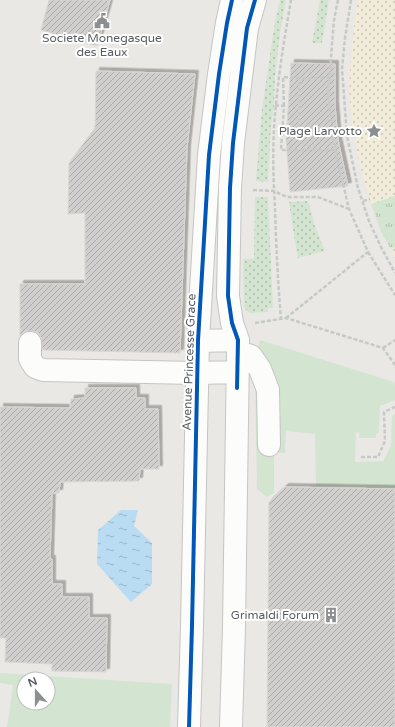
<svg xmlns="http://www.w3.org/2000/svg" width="395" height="727" font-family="'Varela Round',sans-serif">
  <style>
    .grass { fill: url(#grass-dots) }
    .sand { fill: url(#sand-dots) }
    .park { fill: url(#park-tufts) }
    .garden { fill: #d3e5d0; fill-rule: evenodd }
    .water { fill: url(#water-ripples) }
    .building { fill: url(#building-hatch); stroke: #d9d7d4; filter: url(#shadow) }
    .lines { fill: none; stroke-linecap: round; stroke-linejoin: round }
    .minor-casing { stroke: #c5c5c5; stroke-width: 24 }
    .path { stroke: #c5cac7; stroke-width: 2.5; stroke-dasharray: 4 2; stroke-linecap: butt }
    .minor { stroke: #fcfcfb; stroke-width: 22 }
    .cycleway-casing { stroke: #fff; stroke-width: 6 }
    .cycleway { stroke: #0057b8; stroke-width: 4 }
    .labels { text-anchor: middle; stroke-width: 4; stroke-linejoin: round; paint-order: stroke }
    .poi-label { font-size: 12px; fill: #5a5e61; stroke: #fff; text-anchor: end }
    .street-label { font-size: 12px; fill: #5a5e61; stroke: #fff }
  </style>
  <defs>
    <pattern id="grass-dots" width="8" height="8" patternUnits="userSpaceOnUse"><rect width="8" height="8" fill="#d3e5d0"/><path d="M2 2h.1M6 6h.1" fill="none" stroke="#aebdac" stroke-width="1.8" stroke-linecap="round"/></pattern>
    <pattern id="sand-dots" width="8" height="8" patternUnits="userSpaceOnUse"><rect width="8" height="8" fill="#f1ebda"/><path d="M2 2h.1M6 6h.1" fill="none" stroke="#c6c2b4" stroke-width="1.8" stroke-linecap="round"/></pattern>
    <pattern id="park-tufts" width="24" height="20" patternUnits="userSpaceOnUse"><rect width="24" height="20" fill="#d3e5d0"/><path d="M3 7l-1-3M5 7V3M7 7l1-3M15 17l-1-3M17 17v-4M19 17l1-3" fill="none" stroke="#aebdac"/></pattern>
    <pattern id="water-ripples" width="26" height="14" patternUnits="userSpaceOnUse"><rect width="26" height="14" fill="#badcf2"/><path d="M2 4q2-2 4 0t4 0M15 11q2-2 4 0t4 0" fill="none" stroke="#9ab6c7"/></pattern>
    <pattern id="building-hatch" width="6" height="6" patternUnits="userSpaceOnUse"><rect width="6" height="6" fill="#d0cfcd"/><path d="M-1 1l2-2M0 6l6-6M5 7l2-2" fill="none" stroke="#acabaa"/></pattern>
    <filter id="shadow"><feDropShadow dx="3.5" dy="-3.5" stdDeviation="0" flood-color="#0004"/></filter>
  </defs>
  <rect width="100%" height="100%" fill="#eae8e4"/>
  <path class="grass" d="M280 0H286L280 33 275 76 274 108 271 124 268 182 256 181 262 109 275 22Z
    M320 0H329L322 43H312Z
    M255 197H268L273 308H268V312L250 313 246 310 244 307 243 259H254Z
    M308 201 315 226 325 251 298 258 293 230 289 202Z"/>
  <path class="sand" d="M358 0H395V258C371 214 357 163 351 113 348 89 350 63 353 39 354 26 355 13 358 0Z"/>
  <path class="park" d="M395 196V247L391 249 381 232 371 204Z"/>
  <path class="garden" d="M260 340 394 382 395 385V400L380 406 379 433 376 434V438H359V433L356 432 355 462 383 461 391 446 392 416 395 414V487L316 486 315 434 286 431 285 453 274 452V493L267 497 257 489 255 380 262 395V453L275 441 257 352Z
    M0 673 172 684 170 727H7L13 685 0 683ZM24 679H48V703H24Z"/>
  <path class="water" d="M121 510H138L134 526 152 543V584L131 602 97 564 98 530Z"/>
  <path class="building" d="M49 0H110L97 46 41 30Z
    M291 63 335 64V105L338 140 348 186 290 192 286 139Z
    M96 71 195 74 187 148 180 353 42 350V343L41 337 37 332 30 331 24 332 20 336V284H85V213L68 214 69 163 95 128Z
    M85 388H136V398H145V409H158L159 469H140L139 481 60 482 59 493H52L50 559H52V584H62V597H89V618H107L106 672 52 671V664L5 662 6 638H0V407L70 408 71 399 85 398Z
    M285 487 395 489V727H267L269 502Z"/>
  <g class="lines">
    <defs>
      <path id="minor" d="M198 341 238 340
        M30 343V359L35 367 43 370 197 373 238 372
        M238 352 251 356 260 369 268 390 269 445
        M189 727 192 626 198 341 209 155 219 74 227 23 232 0
        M231 727 234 627 238 352V340L232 323 228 296 230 188 233 143 247 28 255 0"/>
    </defs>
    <use href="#minor" class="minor-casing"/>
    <path class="path" d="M351 0 345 38 342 69 347 136 358 188 369 221 380 245 395 273
      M275 105 284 106 281 150H335
      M284 106 283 77 305 79 329 77
      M299 134V79
      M253 190 274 191 287 197H318L349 209
      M363 201 370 199
      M368 252 395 295
      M286 318 368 252 349 209 335 150 328 94 334 20 338 0
      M281 320C278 283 276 245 275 208 273 174 272 139 276 105 279 70 285 35 291 0
      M255 323 286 318 383 348 395 365
      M383 348 395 340
      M361 457H378L385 441 384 412 395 407"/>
    <use href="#minor" class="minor"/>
    <defs>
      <path id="cycleway" d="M237 388 238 340 232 323 228 296 230 188 233 143 247 28 255 0
        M189 727 192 626 198 341 209 155 219 74 227 23 232 0"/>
    </defs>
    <use href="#cycleway" class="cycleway-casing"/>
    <use href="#cycleway" class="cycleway"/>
  </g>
  <defs>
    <symbol id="civic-bare" viewBox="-9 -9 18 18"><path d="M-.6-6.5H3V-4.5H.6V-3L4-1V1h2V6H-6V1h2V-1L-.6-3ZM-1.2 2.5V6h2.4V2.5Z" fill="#8c8e8f" stroke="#fff" stroke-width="2.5" paint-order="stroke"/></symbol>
    <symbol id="sight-bare" viewBox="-9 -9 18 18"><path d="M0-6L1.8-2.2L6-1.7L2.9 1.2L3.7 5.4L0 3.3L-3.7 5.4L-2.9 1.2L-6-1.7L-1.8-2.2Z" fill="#8c8e8f" stroke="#fff" stroke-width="2.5" paint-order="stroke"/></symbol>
    <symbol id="building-bare" viewBox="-9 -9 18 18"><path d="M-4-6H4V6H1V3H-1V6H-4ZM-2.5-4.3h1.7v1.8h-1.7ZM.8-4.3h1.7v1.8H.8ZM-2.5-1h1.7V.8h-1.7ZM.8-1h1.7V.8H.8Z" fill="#8c8e8f" stroke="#fff" stroke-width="2.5" paint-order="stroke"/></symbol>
  </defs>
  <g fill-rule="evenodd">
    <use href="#civic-bare" x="91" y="10" width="22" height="22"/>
    <use href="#sight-bare" x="363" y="120" width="22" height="22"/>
    <use href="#building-bare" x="320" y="604" width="22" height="22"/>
  </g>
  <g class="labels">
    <g class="poi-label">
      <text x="102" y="42" text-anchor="middle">Societe Monegasque<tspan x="102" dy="14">des Eaux</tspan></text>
      <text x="362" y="135">Plage Larvotto</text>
      <text x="319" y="619">Grimaldi Forum</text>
    </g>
    <g class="street-label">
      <text transform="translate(189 362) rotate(-88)" y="4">Avenue Princesse Grace</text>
    </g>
  </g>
  <g transform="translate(36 691) rotate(339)"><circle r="19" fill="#ffffff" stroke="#bdbfc0"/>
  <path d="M0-3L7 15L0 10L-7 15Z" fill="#8c8e8f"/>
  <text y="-6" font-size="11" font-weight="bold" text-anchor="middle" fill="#5a5e61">N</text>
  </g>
</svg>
